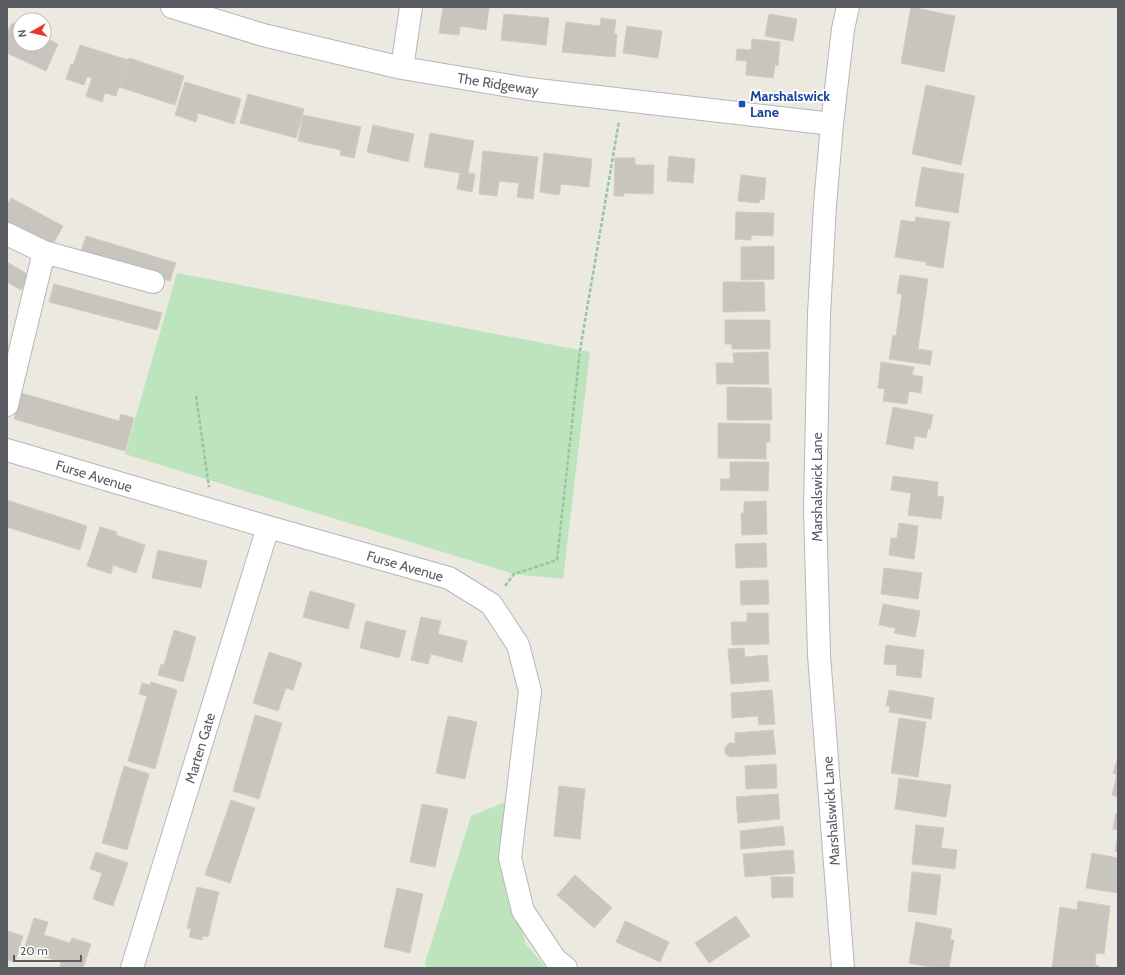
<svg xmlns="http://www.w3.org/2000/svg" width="1125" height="975" font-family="Cabin,sans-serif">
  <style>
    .green { fill: #bee4bd }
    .building { fill: #c8c4be; stroke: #d1cbc0 }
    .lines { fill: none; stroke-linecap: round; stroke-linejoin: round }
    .minor-casing { stroke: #b4b7bb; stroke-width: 24 }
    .path { stroke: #97c4a2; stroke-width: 2.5; stroke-dasharray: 4 2; stroke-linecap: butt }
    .minor { stroke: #fff; stroke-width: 22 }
    .transit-dot { fill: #1a4fb4; stroke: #fff; stroke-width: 1.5 }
    .labels { text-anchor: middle; stroke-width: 4; stroke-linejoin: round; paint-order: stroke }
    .street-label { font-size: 14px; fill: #5a5d62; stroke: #fff }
    .transit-label { font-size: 14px; font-weight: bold; fill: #164399; stroke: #fff; text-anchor: start }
  </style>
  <rect width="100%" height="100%" fill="#ece9e1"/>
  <path class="green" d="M177 273 590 352 563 579 514 574 125 454Z
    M508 801 503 866 526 944 546 968H426L425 963 471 816Z"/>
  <path class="building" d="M443 7H489L486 30 460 26 459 35 439 33Z
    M911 7 955 16 944 72 901 63Z
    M504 14 549 18 546 45 501 40Z
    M769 14 797 19 793 41 765 36Z
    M601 18 616 20 614 34H617L615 57 562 52 566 22 600 26Z
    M12 23 20 26V44H44V37L58 44 46 71 7 53V32Z
    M627 26 662 31 658 58 623 53Z
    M752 39 780 42 778 66 775 65 773 78 746 75 747 61 736 60 737 49 751 50Z
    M80 45 128 60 116 96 105 93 102 102 86 96 92 78 87 77 84 85 66 79 71 64 73 65Z
    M129 58 184 76 175 105 119 87Z
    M185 82 241 99 234 124 198 113 196 122 175 115Z
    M926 85 975 96 961 165 912 154Z
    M248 94 304 109 296 138 240 123Z
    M303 115 361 127 354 158 340 155 341 150 298 141Z
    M373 125 414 134 408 162 367 152Z
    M430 133 474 141 468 173 475 174 472 192 457 189 460 173 424 167Z
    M483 151 538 157 533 199 517 197 519 183 499 181 497 196 479 194Z
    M544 153 592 159 589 187 561 184 559 195 540 192Z
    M669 156 695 159 693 183 667 181Z
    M615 158H635V165H654L653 194 623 193 624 196H614Z
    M922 167 964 174 958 213 915 206Z
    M741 175 766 178 764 200 760 199 759 203 738 201Z
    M11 198 63 226 52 246 7 222V205Z
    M736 212 774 213 773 236 751 235V240L735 239Z
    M916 217 950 222 943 268 926 265V262L895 257 901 220 915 222Z
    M86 236 176 263 170 281 80 254Z
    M774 246V279L741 280V247Z
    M7 262 29 275 21 290 7 282Z
    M900 275 928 279 918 349 932 351 930 365 889 359 893 335 896 336 902 294 897 293Z
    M723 282H764L765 311 723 312Z
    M54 284 162 313 157 330 49 302Z
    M725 320H770V349H732V344H725Z
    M768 352 769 384H717L716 363H734L733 353Z
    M881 362 914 367 912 375 923 377 921 393 909 391 907 404 883 401 885 389 878 388Z
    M727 387 771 388 772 420H727Z
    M21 393 119 421 121 414 134 418 125 451 14 419Z
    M893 407 933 415 930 429 928 428 926 438 915 436 913 449 886 444Z
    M718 423 770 424V442H766V459L718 458Z
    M730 462H769L768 491 720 490 721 479H730Z
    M893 476 938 482 937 496 944 497 941 519 908 515 911 493 891 490Z
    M7 500 87 526 80 550 7 527Z
    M766 501 767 534 742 535 741 513H744V502Z
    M899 523 918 526 914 559 889 555 891 538H897Z
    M100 527 117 532 116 535 145 545 136 573 113 565 111 574 87 566Z
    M766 543 767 567 736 568 735 544Z
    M158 550 207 561 201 588 152 578Z
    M884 568 922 573 918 599 881 594Z
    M768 580 769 604 741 605 740 581Z
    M310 591 355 604 348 629 303 617Z
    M883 604 920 611 915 637 894 633 896 628 879 625Z
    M747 613H768L769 644 732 645 731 622H747Z
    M421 617 441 621 438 634 467 641 462 662 431 654 428 664 411 660Z
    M366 621 406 631 399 658 360 648Z
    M174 630 196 637 183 682 158 675 161 664 164 665Z
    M886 645 924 650 921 678 896 675 897 665 884 664Z
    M744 648 745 657 767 655 769 681 731 684 728 649Z
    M269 652 302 663 293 690 286 688 278 711 253 703Z
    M151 682 177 690 155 769 128 761 147 696 139 694 142 683 150 685Z
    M772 690 775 724 759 725 758 716 732 718 731 693Z
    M889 690 934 698 931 719 889 712 890 706H886Z
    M255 715 282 723 259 799 233 791Z
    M448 716 477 722 465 779 436 773Z
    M899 718 926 722 918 777 891 773Z
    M773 730 776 754 730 757 725 754V748L729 743H735V733Z
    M1118 757V797L1112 795 1117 775 1113 773Z
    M776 764 777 788 746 789 745 766Z
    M124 766 149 774 127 850 102 843Z
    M899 778 951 785 946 817 895 809Z
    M559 786 585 789 580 839 554 836Z
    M778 794 780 819 738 823 736 797Z
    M231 800 255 808 230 883 205 875Z
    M422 804 448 809 435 867 410 862Z
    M1116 813H1118V830L1113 829Z
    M916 825 944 828 941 848 957 850 955 869 912 864Z
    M783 826 785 845 741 849 740 831Z
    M1118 833V852L1115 851Z
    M793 850 795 873 745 877 743 854Z
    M96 852 128 863 113 906 93 899 102 873 90 869Z
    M1092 853 1118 858V893L1086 888Z
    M912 872 941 875 936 915 908 911Z
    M575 875 612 908 594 928 557 895Z
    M771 877H793V897L772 898Z
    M197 887 219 892 208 937 203 936 202 940 189 937 191 929 187 928Z
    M397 888 423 894 410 953 384 947Z
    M1078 901 1110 906 1104 954 1096 953 1095 965 1099 966V968H1052L1060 907 1077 910Z
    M736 916 750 936 709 963 695 943Z
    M34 918 48 922 44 935 70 943 72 938 91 944 83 968H64L60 967 61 962 24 950Z
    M625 921 669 942 660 962 616 942Z
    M916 922 952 929 950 940H954L949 968H936L909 963Z
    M7 931 23 936 15 962 7 960Z"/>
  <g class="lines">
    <defs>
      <path id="minor" d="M172 7 263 35 402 68 529 89 832 124
        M402 68 411 7
        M7 234 44 252 153 282
        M7 405 44 252
        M7 450 268 527 449 578 491 604 518 645 530 691 510 858 523 911 555 959 566 968
        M132 968 268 527
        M843 968 819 655 815 510 819 314 825 205 832 124 843 29 848 7"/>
    </defs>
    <use href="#minor" class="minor-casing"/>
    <path class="path" d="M196 396 209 487
      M505 586 514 574 557 560 580 350 619 121"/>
    <use href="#minor" class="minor"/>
  </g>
  <rect class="transit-dot" x="738" y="100" width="8" height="8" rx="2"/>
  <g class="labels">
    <g class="street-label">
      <text transform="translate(498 84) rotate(9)" y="5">The Ridgeway</text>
      <text transform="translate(94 476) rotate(17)" y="5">Furse Avenue</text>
      <text transform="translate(817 487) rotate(-90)" y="5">Marshalswick Lane</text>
      <text transform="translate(405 566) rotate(16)" y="5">Furse Avenue</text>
      <text transform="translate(200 748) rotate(-73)" y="5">Marten Gate</text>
      <text transform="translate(831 811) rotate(-94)" y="5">Marshalswick Lane</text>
    </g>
    <g class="transit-label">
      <text x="750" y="101">Marshalswick<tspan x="750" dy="16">Lane</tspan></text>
    </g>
  </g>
  <rect width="1125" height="975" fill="none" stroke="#5a5d62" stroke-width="16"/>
  <g transform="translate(32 32) rotate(262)"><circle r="19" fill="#ffffff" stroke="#bdbec0"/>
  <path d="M0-3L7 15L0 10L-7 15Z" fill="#e5372e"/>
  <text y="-6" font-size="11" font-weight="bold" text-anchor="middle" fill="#5a5d62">N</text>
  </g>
  <path d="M14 955v6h67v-6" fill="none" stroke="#5a5d62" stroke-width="2"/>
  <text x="20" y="955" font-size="12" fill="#5a5d62" stroke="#ffffff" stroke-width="3" paint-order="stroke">20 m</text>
</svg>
